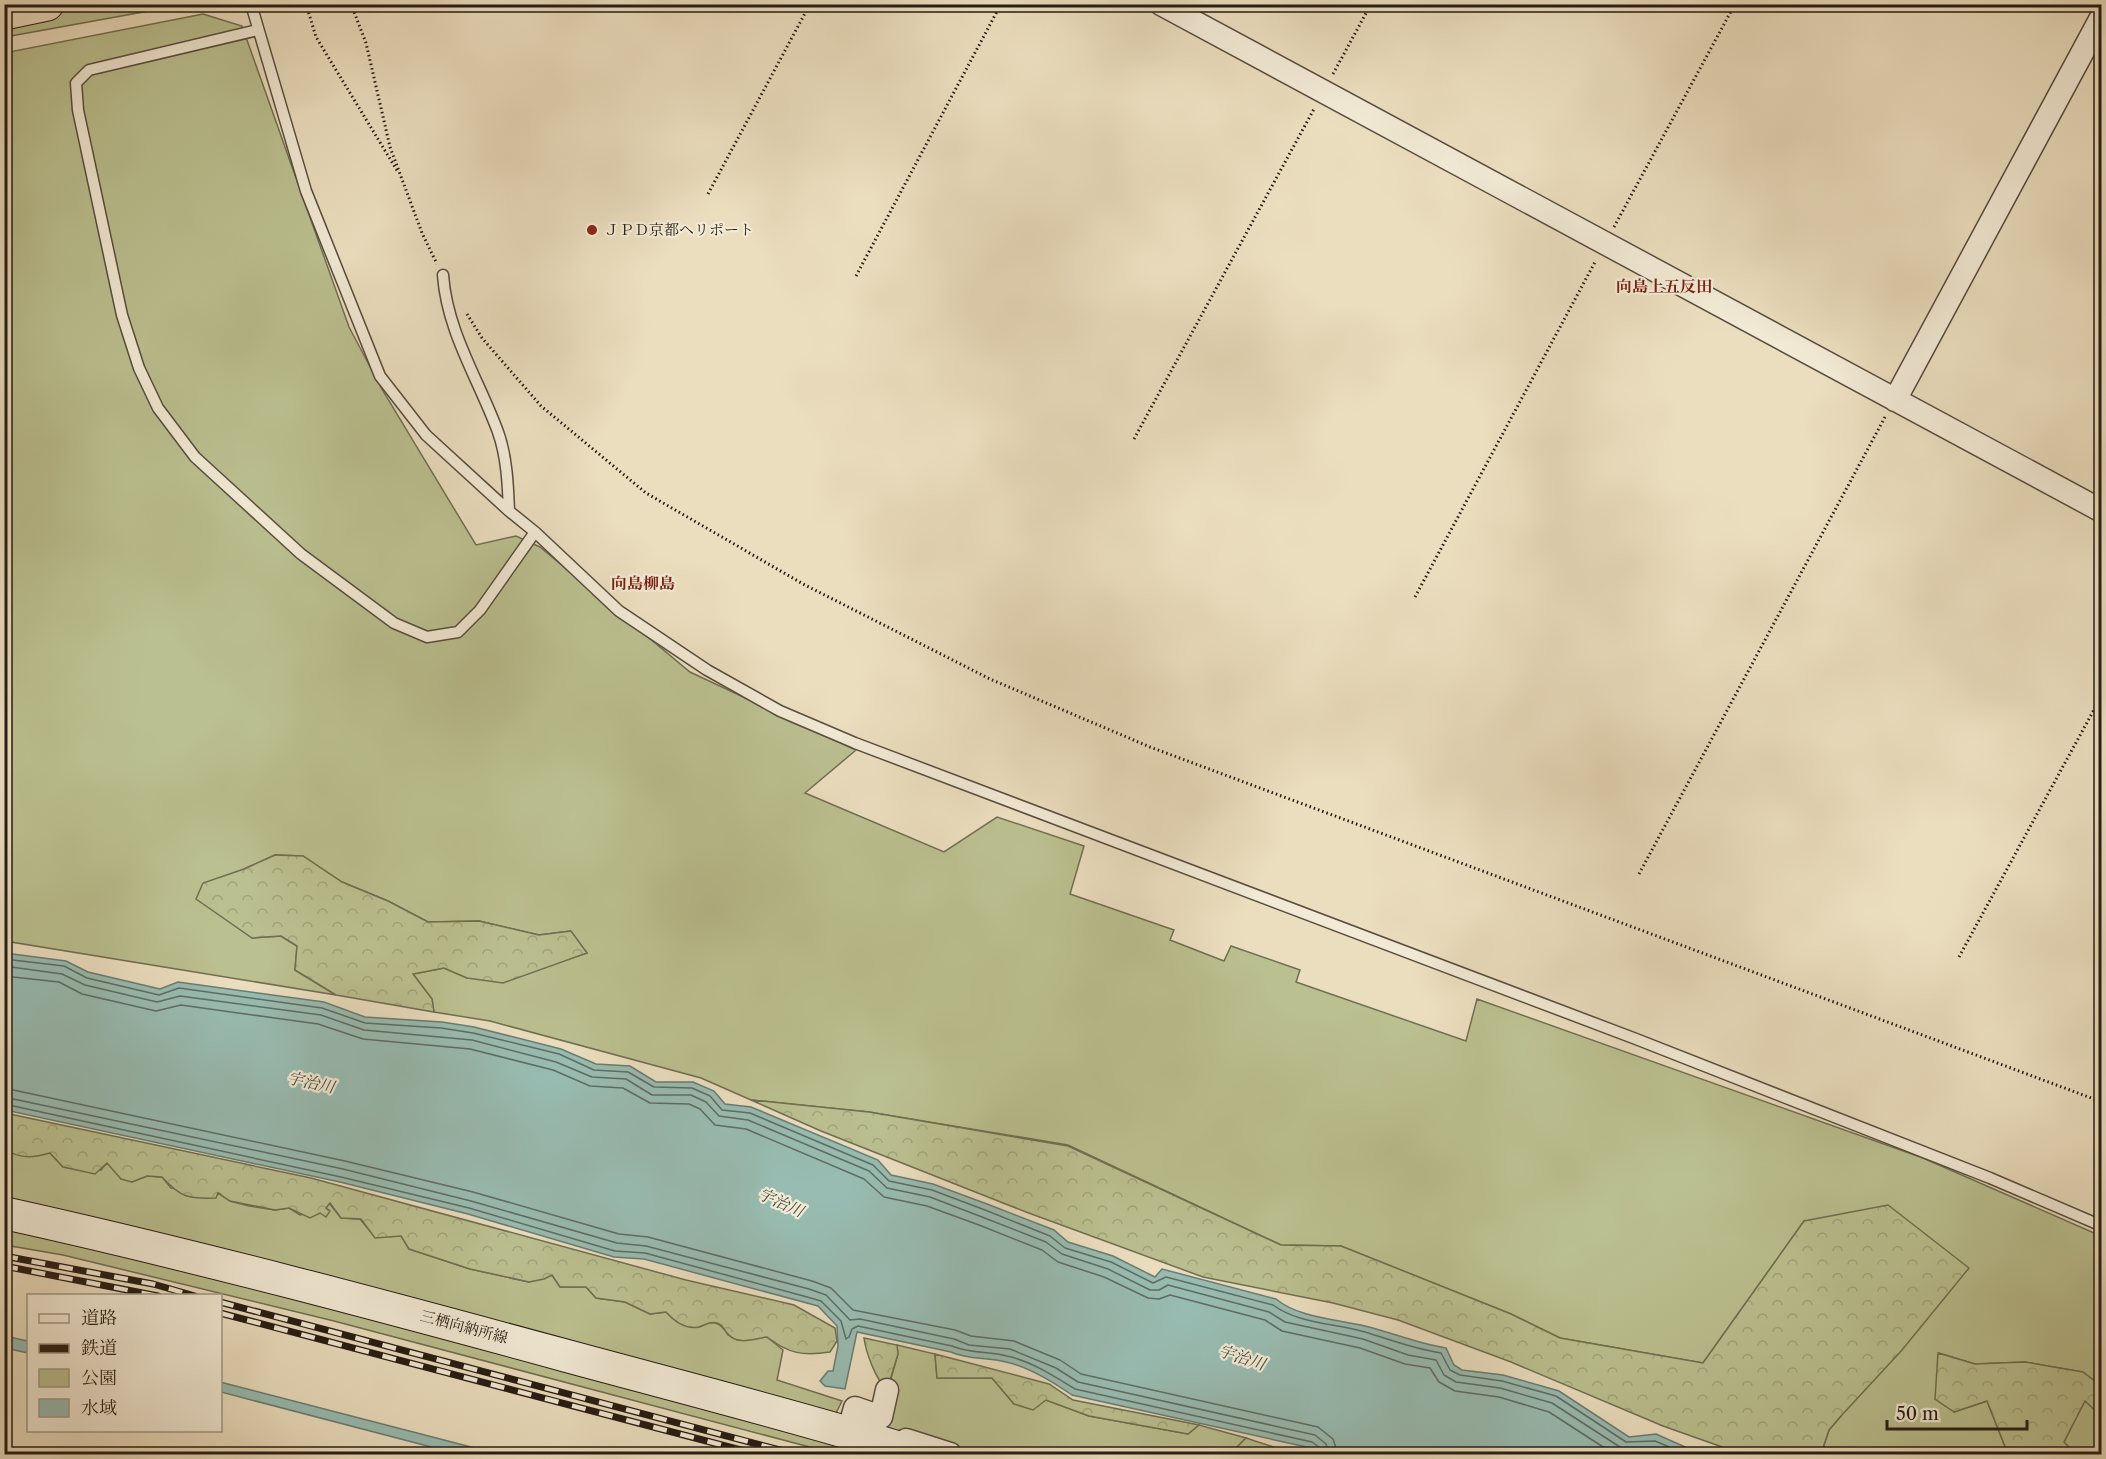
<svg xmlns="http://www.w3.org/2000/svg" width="2106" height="1459" font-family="'Libre Caslon Text','Noto Serif JP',serif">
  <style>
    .green { fill: #bbc090; stroke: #706e52; stroke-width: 1.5 }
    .forest { fill: url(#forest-crowns); stroke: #706e52; stroke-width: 1.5 }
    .water { fill: #98bcb2; stroke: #6a7c73; stroke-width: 1.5 }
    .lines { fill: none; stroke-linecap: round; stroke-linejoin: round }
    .shore { stroke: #5f6c63; stroke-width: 1.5 }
    .lane-casing { stroke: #574c3f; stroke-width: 13 }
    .street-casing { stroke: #574c3f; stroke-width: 25 }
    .secondary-casing { stroke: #261c14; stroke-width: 34 }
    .highway-casing { stroke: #261c14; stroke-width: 35 }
    .path { stroke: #261c14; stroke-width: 3; stroke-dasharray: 1.5 3; stroke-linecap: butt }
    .lane { stroke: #f2ead5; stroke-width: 10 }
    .street { stroke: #f2ead5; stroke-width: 22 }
    .secondary { stroke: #f2ead5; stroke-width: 32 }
    .highway { stroke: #ebdebf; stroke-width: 33 }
    .rail-casing { stroke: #261c14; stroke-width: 7 }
    .rail { stroke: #f2ead5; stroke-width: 4.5; stroke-dasharray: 14; stroke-linecap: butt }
    .poi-dot { fill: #8f2418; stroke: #f2ead5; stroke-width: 2 }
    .labels { text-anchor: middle; stroke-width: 4.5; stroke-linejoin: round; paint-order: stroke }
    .poi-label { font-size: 15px; fill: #261c14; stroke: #f2ead5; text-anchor: start }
    .street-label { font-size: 15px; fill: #261c14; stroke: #f2ead5 }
    .neighbourhood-label { font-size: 16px; font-weight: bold; fill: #7a1f14; stroke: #f2ead5 }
    .water-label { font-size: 16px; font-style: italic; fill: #484c43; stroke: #f2ead5 }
  </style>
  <defs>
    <pattern id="forest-crowns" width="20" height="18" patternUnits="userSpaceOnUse" patternTransform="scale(1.5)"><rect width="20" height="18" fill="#bbc090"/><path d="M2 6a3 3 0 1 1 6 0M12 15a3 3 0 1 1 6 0" fill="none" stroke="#a1a47b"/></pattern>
  </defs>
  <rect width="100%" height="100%" fill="#ebdebf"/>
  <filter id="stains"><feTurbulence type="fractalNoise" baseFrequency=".00333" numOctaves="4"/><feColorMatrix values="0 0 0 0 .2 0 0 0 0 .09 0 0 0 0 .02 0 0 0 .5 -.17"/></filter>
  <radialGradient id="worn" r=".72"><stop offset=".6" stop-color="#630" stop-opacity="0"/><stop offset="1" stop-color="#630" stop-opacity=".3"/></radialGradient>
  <path class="green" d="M5 5H182L5 37Z
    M203 14 242 26 349 327 383 391 476 545 516 536 540 547 690 672 856 750 805 793 944 852 997 817 1084 846 1070 894 1174 930 1170 940 1224 961 1231 946 1300 970 1296 982 1466 1041 1477 999 1923 1158 2101 1236V1386L2082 1372 2025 1362 1975 1364 1939 1353 1954 1412 1987 1401 2008 1454H1827L1822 1451 1829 1430 1841 1416 1804 1221 1703 1363 1560 1338 1511 1314 1341 1246 1281 1245 1068 1145 869 1112 751 1100 701 1078 490 1021 434 1012 432 999 413 974 444 968 467 978 547 966 587 953 570 931 539 935 479 921 428 922 388 901 342 882 303 856 275 855 244 869 252 938 281 936 297 946 295 970 336 995 5 941 4 53Z
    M4 1149 50 1153 63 1167 101 1170 107 1163 132 1182 147 1176 162 1177 171 1188 218 1193 230 1201 249 1206 275 1210 289 1208 300 1215 326 1208 329 1203 341 1218 360 1219 375 1237 401 1235 409 1249 470 1269 529 1282 552 1275 560 1287H586L596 1298 625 1302 650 1314 666 1312 698 1327C712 1320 720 1321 728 1335L767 1337 783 1350 777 1380 842 1401 833 1419 5 1201Z
    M4 1229 288 1291 892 1454H836L334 1321 63 1255 5 1245Z
    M897 1345 935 1354 937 1378H992L1014 1404 1046 1400 1089 1416 1188 1434 1199 1425 1246 1438 1230 1454H1154L1144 1451 1123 1454H950L851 1422 880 1417 898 1354Z
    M2085 1400 2101 1416V1453L2075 1454 2064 1442Z"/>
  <path class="forest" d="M275 855 303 856 342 882 388 901 428 922 479 921 539 935 571 931 587 953 503 983 467 978 444 968 413 974 432 999 434 1012 336 995 295 970 297 946 281 936 252 938 196 899 203 883 244 869Z
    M751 1100 869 1112 1068 1146 1281 1245 1341 1246 1511 1314 1560 1338 1703 1363 1804 1221 1888 1205 1969 1268 1902 1350 1841 1416 1829 1430 1822 1451 1827 1454H1734L1725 1448 1663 1426 1511 1362 1398 1320 1333 1303 1203 1277 1026 1212 821 1131Z
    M5 1113 311 1178 686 1280 794 1305 835 1328 837 1341 830 1352C803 1356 789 1354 767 1337 753 1339 737 1346 727 1333 723 1328 723 1325 717 1323 709 1321 706 1325 699 1327 685 1330 674 1321 666 1312L650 1314 625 1302 596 1298 586 1287H560L552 1275 544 1279 529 1282 470 1269 409 1249 401 1236 375 1238 361 1219 341 1218 330 1203 326 1208 330 1211 326 1217 320 1213 310 1218 289 1208 275 1210 230 1201 218 1193 216 1198C189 1199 181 1198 162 1177L147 1176 132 1182 121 1179 107 1163 95 1174 63 1167 50 1153C33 1158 19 1159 5 1149Z
    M864 1338 897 1345 898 1354 887 1390C876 1380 866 1353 864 1338Z
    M1938 1353 1975 1364 2025 1362 2083 1372 2101 1386V1416L2085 1401 2064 1442 2075 1454H2008L1987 1401 1954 1412 1935 1399Z
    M935 1354 1049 1384 1073 1400 1199 1425 1188 1434 1089 1416 1046 1400 1033 1410 1014 1404 992 1378H937Z
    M1246 1438 1295 1454H1230Z"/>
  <path class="water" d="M5 953 66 961 88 972 160 989 178 982 324 1002 365 1017 442 1022 474 1027 561 1049 596 1064 630 1066 656 1082H693L714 1091 725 1104 751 1107 878 1160 891 1175 933 1184 987 1204 1054 1230 1068 1242 1113 1256 1155 1277 1162 1269 1276 1299C1299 1318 1336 1319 1365 1326 1393 1333 1416 1343 1446 1348L1454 1365 1462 1370 1503 1375 1559 1391 1629 1437 1656 1434 1701 1454H1318L1311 1448 1072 1395C1053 1382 1029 1367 1006 1362 986 1357 969 1360 951 1352L857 1332 845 1389 825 1386 820 1381 828 1371H833L838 1346 837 1326 818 1306 644 1259 614 1257 468 1214 340 1182 5 1110Z
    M5 1336 28 1341V1353L5 1348Z
    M220 1382 498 1454H458L221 1392Z"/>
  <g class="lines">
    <path class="shore" d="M4 959 64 966 87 978 159 995 179 988 322 1008 365 1023 441 1028 473 1033 559 1054 594 1070 628 1072 654 1087 692 1088 710 1096 722 1110 750 1113 873 1165 889 1181 932 1190 985 1210 1050 1236 1065 1248 1111 1262 1153 1283 1166 1277 1273 1305C1299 1324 1334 1323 1365 1332 1391 1340 1414 1349 1441 1353L1450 1370 1460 1375 1502 1381 1556 1396 1626 1442 1655 1441 1686 1454
      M4 966 62 974 85 985 157 1002 180 996 321 1015 364 1030 472 1040 556 1062 592 1077 626 1079 652 1095H691L706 1102 719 1116 748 1120 869 1171 887 1188 930 1197 982 1217 1046 1242 1062 1254 1108 1269 1150 1290H1159L1168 1285 1269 1312 1285 1322 1363 1339 1408 1355 1436 1360 1444 1375 1456 1382 1500 1388 1552 1403 1623 1449 1654 1448 1668 1454
      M4 976 59 982 82 994 156 1011 181 1005 318 1024 363 1039 470 1049 553 1070 590 1086 623 1088 650 1103 689 1104 700 1109 715 1125 746 1129 864 1179 884 1197 927 1206 979 1225 1042 1250 1058 1262 1104 1277 1148 1298 1159 1299 1170 1295 1265 1320 1282 1331 1360 1348 1405 1364 1430 1368 1439 1382 1455 1391 1499 1397 1549 1412 1614 1454
      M4 1088 345 1161 473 1192 619 1234 648 1237 812 1281 831 1288 853 1310 955 1330 971 1336 1014 1341 1060 1360 1081 1374 1318 1427 1333 1439 1338 1454
      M4 1097 343 1169 471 1201 617 1243 646 1246 809 1289 826 1295 850 1320 860 1319 954 1339 969 1345 1010 1349 1056 1368 1078 1382 1315 1435 1326 1444 1329 1454
      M4 1104 341 1177 469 1208 615 1251 645 1253 807 1297 821 1301 841 1321 846 1339 849 1337 852 1329 858 1326 952 1346C971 1354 988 1351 1007 1356 1031 1361 1054 1376 1075 1389L1312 1442 1320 1448 1321 1454"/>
    <defs>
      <path id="lane" d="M251 4 306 191 380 376 426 435 509 511
        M258 30 89 70 76 83 78 110 122 315 139 368 158 408 195 457 301 554 394 623 427 637 458 632 480 610 535 532
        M443 275C447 332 479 380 498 432 507 457 508 486 509 511L535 532 619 611 707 670 780 711 855 743 1636 1039 1990 1178 2102 1226"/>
      <path id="street" d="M1161 4 2102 511
        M1895 400 2102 16
        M875 1430 851 1422 855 1408 881 1417 887 1390
        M906 1440 950 1454"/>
      <path id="secondary" d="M4 1213C194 1255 380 1305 567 1356 685 1388 803 1418 920 1454"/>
      <path id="highway" d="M4 13 47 4"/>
    </defs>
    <use href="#lane" class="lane-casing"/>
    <use href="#street" class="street-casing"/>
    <use href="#secondary" class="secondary-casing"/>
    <use href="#highway" class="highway-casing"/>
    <path class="path" d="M306 4 316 37 398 172
      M351 4 366 43 390 147 422 233 437 264
      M1333 74 1371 4
      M708 194 810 4
      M1614 227 1735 4
      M856 276 1001 4
      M467 314 482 338 541 406 646 493 803 584 990 679 1150 747 2102 1102
      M1134 439 1314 109
      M1415 597 1595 262
      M1639 874 1885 417
      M1959 957 2102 695"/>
    <use href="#lane" class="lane"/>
    <use href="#street" class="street"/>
    <use href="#secondary" class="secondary"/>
    <use href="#highway" class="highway"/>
    <defs>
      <path id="rail" d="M4 1256 153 1284 195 1296
        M4 1266 158 1296
        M220 1302 795 1454
        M220 1313 756 1454"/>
    </defs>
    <use href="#rail" class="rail-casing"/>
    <use href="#rail" class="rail"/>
  </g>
  <circle class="poi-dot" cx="592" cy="230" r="6"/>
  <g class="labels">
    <g class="poi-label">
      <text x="604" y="235">ＪＰＤ京都ヘリポート</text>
    </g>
    <g class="street-label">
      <text transform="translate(464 1327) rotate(15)" y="5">三栖向納所線</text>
    </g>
    <g class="neighbourhood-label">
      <text x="1664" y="292">向島上五反田</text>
      <text x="643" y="589">向島柳島</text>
    </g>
    <g class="water-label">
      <text transform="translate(311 1082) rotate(12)" y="6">宇治川</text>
      <text transform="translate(781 1202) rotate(24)" y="6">宇治川</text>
      <text transform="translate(1242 1357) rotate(18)" y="6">宇治川</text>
    </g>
  </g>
  <rect width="2106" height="1459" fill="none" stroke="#ebdebf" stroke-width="24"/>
  <rect x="6" y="6" width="2094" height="1447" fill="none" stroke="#261c14" stroke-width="3"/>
  <rect x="12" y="12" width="2082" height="1435" fill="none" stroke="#261c14" stroke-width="1.5"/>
  <rect x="27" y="1294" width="195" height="138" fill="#f2ead5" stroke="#a09888" stroke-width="1.5"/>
  <rect x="39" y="1314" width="30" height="9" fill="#f2ead5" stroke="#a09888" stroke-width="1.5"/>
  <text x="81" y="1324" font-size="18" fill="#261c14">道路</text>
  <rect x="39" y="1344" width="30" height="9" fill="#261c14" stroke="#a09888" stroke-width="1.5"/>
  <text x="81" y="1354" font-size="18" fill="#261c14">鉄道</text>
  <rect x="39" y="1369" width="30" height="18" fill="#bbc090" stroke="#a09888" stroke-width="1.5"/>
  <text x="81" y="1384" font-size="18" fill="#261c14">公園</text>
  <rect x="39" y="1399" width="30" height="18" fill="#98bcb2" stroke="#a09888" stroke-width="1.5"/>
  <text x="81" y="1414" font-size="18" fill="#261c14">水域</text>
  <path d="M1887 1420v9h140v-9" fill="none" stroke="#261c14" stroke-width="3"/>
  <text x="1896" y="1420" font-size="18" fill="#261c14" stroke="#f2ead5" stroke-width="4.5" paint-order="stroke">50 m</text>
  <rect width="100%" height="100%" filter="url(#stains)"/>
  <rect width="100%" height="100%" fill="url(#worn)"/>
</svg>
